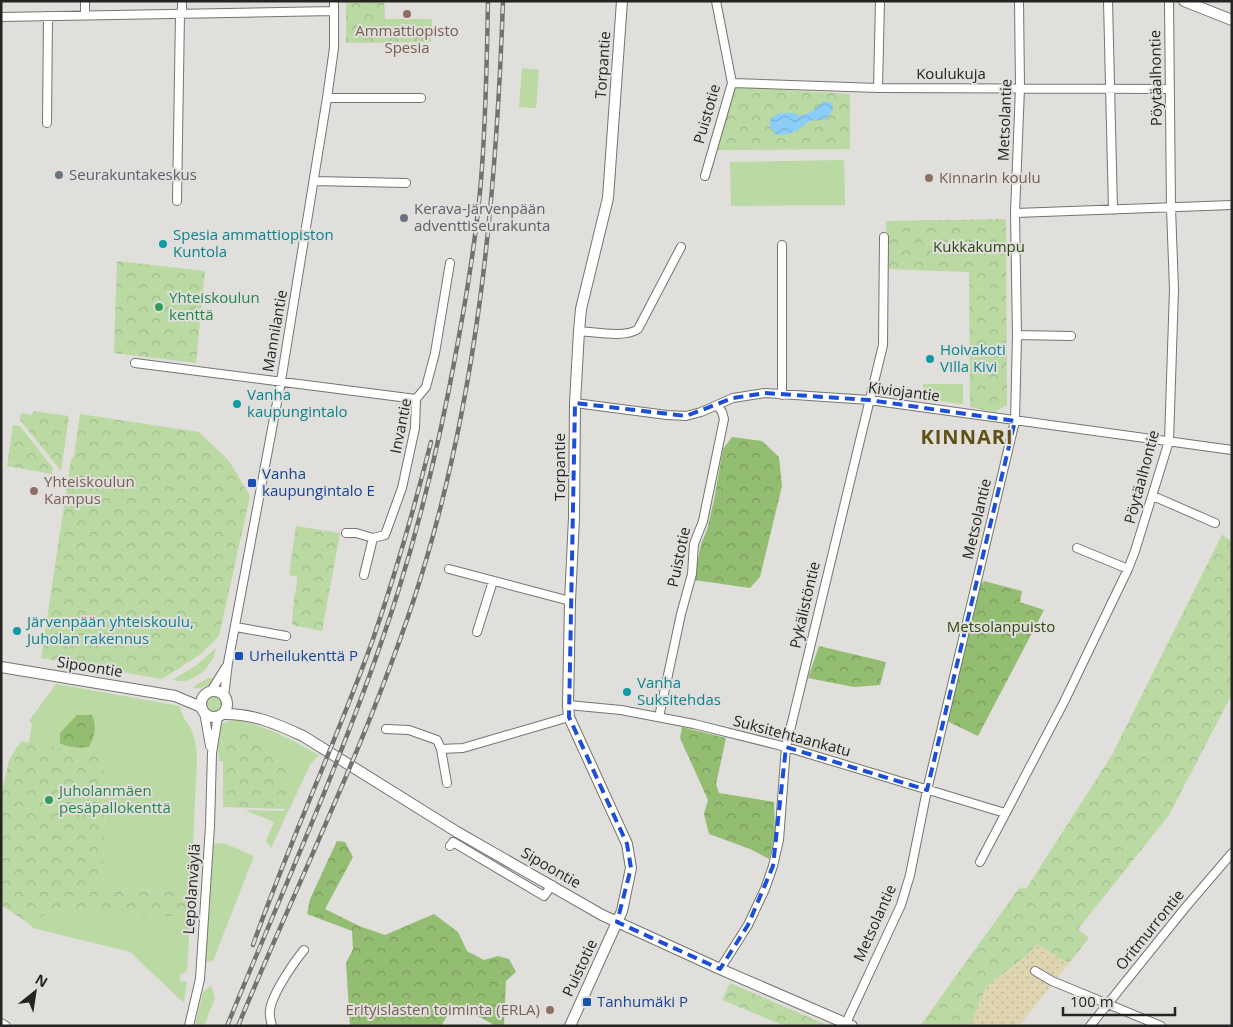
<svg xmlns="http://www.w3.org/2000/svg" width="1233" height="1027" font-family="'Open Sans',sans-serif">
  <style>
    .grass { fill: #bad9a3 }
    .forest { fill: url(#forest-crowns) }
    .sand { fill: url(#sand-dots) }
    .park { fill: url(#park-crowns) }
    .water { fill: url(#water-waves) }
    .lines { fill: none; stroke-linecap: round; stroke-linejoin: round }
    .street-casing { stroke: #757470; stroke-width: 10 }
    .secondary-casing { stroke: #757470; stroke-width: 12 }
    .street { stroke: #fff; stroke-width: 8 }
    .secondary { stroke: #fff; stroke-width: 10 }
    .rail-casing { stroke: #737270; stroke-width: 4.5 }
    .rail { stroke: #e0dfdb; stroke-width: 2.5; stroke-dasharray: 8; stroke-linecap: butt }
    .marked { fill: none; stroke: #1d4ed8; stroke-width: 4; stroke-dasharray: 10 6; stroke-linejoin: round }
    .education-dot { fill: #8d6e63; stroke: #e0dfdb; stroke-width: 2 }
    .worship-dot { fill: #6b7280; stroke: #e0dfdb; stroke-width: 2 }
    .culture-dot { fill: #0f9aa8; stroke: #e0dfdb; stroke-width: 2 }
    .leisure-dot { fill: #2e9e5b; stroke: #e0dfdb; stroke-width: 2 }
    .transit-dot { fill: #1a4fb4; stroke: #e0dfdb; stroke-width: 2 }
    .labels { text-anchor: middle; stroke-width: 4; stroke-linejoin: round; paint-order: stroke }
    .education-label { font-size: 15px; fill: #785e54; stroke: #e0dfdb; text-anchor: start }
    .street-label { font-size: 15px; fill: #252423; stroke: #e0dfdb }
    .worship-label { font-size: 15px; fill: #5b616d; stroke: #e0dfdb; text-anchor: start }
    .culture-label { font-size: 15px; fill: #0d838f; stroke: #e0dfdb; text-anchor: start }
    .park-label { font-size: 15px; fill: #2d4812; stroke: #e0dfdb }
    .leisure-label { font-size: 15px; fill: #27864d; stroke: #e0dfdb; text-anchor: start }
    .transit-label { font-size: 15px; fill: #164399; stroke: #e0dfdb; text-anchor: start }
    .district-label { font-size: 20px; font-weight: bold; letter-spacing: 1px; fill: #615013; stroke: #e0dfdb }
  </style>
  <defs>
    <pattern id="forest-crowns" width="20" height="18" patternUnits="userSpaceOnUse" patternTransform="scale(1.25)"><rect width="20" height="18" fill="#93bd71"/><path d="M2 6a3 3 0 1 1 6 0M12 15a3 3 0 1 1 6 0" fill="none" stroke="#78995c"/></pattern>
    <pattern id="sand-dots" width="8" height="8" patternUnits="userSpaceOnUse" patternTransform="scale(1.25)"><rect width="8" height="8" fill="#dfd5b1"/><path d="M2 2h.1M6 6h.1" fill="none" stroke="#bfb798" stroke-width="1.8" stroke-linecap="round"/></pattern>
    <pattern id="park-crowns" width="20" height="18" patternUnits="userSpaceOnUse" patternTransform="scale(1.25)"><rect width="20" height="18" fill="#bad9a3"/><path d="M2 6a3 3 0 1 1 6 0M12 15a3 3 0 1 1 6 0" fill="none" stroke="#a0ba8c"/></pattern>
    <pattern id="water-waves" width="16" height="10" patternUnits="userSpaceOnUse" patternTransform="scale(1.25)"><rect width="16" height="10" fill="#8ccdf8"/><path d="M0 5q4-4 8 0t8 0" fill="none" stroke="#79b0d4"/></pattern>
  </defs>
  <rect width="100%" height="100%" fill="#e0dfdb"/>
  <path class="grass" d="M522 68 539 70 536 108 519 107Z
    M844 160 845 205 731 206 730 162Z
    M923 384H963V404L923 399Z
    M216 648C214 663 199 679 184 681 181 682 176 680 172 680L197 665Z
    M208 678 215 679C211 686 201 689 193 688L196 685Z
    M56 684 180 706C181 716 186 720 191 729 195 737 196 747 197 757L191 891 102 888 106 780 100 757 29 743 32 724 29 721Z
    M206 703a8 8 0 1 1 16 0a8 8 0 1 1-16 0Z
    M235 720C266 725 292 740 319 755L311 763 271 848 266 841 274 822 245 810 283 811 286 809 288 773 278 750 266 739 223 732V761H219L217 732 222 723Z
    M224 843 254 856 213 961 205 962 211 844Z
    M52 912 190 917 187 972 180 974V982L187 981 184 1003 130 952 33 928 28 923Z
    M211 986 215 998 204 1026H195L203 992Z"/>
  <path class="forest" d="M732 437 762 441 779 457 782 486 760 577 750 588 694 580 701 544 707 530 714 500 723 449Z
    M984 581 1022 591 1020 602 1044 610 978 736 947 721 978 587Z
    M819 646 886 662 880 685 854 687 808 678Z
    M77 715H92C97 728 95 735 89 747 78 748 70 748 60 743V733Z
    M682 727 726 738 716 784 719 793 774 802 775 835 769 859 750 849 709 834 704 814 708 800 680 738Z
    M337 841 345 842 353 857 325 909 359 926 385 935 434 914 458 932 467 951 484 960 498 956 509 959 516 972 506 981 504 1026 494 1025 480 1017 457 1009 447 1016 441 1026H350L346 963 353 949 352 931 307 914 310 899Z"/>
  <path class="sand" d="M1037 943 1069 963 1019 1026H970L986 987 1026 957Z"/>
  <path class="park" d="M346 1H384L385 19H432L431 42 346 43Z
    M735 87 850 94V149L716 150Z
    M1006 219 1007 405 995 412 970 407 969 272 887 269 886 221Z
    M117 261 205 271 196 363 114 353Z
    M33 411 69 416 61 471 20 420 21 413 32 415Z
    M80 414 199 432 229 461 250 496 219 636 201 654 162 679 41 658 71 460 74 456Z
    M13 425 20 426 53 468 52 474 7 466Z
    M296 526 340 533 322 631 292 625 294 599 298 577 289 575Z
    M1222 535 1232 541V694L1169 815 1078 929 1089 938 1069 963 1037 944 1026 956 986 987 970 1026H920L1020 887 1026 889 1112 755Z
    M223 732 252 733 266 739 278 750 288 773 286 809 223 807Z
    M22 741 100 757 106 780 102 888 191 891 190 917 52 912 28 923 1 905V796L9 760 16 748Z
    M730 983 829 1026H785L722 1000Z"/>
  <path class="water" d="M825 101 832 103 833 108C826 127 817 117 808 122 807 123 802 127 802 127 794 133 785 136 775 134L770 125V120L772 117 780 113H794L800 116 811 112Z"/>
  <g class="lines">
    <defs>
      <path id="street" d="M182 1V13
        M1108 1 1113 210
        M85 15V1
        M1 17 334 11
        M732 83 878 88 1170 89
        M878 88 880 1
        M327 98H421
        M47 123 48 16
        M705 176 732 83 716 1
        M314 181 406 183
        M177 201 180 13
        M1015 213 1232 205
        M579 331C594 332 627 338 638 329L681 247
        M1017 335 1071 336
        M135 363 416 399
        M782 395V245
        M575 403 667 415 686 416 701 412 733 398 765 393 869 400 1232 450
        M1153 496 1215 523
        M346 533H356L373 538
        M1077 548 1128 569
        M449 569 570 601
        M364 575 373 538 385 535 402 488 415 428 416 399 426 387 435 353 450 263
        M236 627 286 636
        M477 632 493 581
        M211 691 226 667
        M224 696 228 663 281 381 327 98 334 48V1
        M568 705 621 710 694 724 786 747 1005 813
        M204 712 210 746
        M659 717 681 614 692 574 694 544 703 521 724 419 722 412 717 405
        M386 729 409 730 437 740 441 749
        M447 783 441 749 463 748 569 717
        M450 846 453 842 544 896 552 885
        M980 862 1064 702 1128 569 1135 551 1169 441 1174 289 1171 208 1169 1
        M720 969 748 925 765 889 773 866 779 840 786 747 883 345 884 237
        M1035 971 1052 981 1161 1026
        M1 1023 6 1026
        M846 1023 901 905 910 875 927 790 1015 421 1017 335 1015 213 1020 88 1019 1
        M189 1026 200 979 210 826 212 753 218 716
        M272 1026C271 1021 269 1015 270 1010 272 994 294 962 304 950
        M1090 1026 1185 908 1232 853"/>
      <path id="secondary" d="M1184 1 1232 20
        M1 667 175 696 201 707
        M201 704a13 13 0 1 1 26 0a13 13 0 1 1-26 0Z
        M222 714C252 713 277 724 303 736L457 832 602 915 720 969 852 1026
        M570 1026 622 911 631 868 627 844 569 717 568 705 570 601 574 518 575 403 579 331 581 309 608 198 622 1"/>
    </defs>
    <use href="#street" class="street-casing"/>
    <use href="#secondary" class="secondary-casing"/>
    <use href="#street" class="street"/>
    <use href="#secondary" class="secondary"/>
    <defs>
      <path id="rail" d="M253 945C289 843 335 744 372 642 395 576 414 509 431 442
        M227 1026C286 882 351 740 398 592 423 512 442 430 457 347 468 288 478 228 482 167 486 112 487 57 488 1
        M238 1026C297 884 366 744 414 599 477 406 496 203 503 1"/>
    </defs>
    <use href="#rail" class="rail-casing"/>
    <use href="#rail" class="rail"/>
  </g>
  <path class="marked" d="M765 393 869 400 1015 421 927 790 786 747 773 866 748 925 720 969 617 922 631 868 627 844 569 717 575 403 686 416 733 398Z"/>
  <g class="education-dot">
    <circle cx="407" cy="14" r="5"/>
    <circle cx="929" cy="178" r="5"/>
    <circle cx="34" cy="491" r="5"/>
    <circle cx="550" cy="1010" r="5"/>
  </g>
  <g class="worship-dot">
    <circle cx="59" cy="175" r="5"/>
    <circle cx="404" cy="218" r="5"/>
  </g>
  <g class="culture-dot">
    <circle cx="163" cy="244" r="5"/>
    <circle cx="930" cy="359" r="5"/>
    <circle cx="237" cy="404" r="5"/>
    <circle cx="17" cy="631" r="5"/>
    <circle cx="627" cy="692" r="5"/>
  </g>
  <g class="leisure-dot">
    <circle cx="159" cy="307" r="5"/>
    <circle cx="49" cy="800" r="5"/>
  </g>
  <g class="transit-dot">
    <rect x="247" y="478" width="10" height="10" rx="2.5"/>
    <rect x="234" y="651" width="10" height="10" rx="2.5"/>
    <rect x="582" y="997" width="10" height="10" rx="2.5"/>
  </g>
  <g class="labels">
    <g class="education-label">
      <text x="407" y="36" text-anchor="middle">Ammattiopisto<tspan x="407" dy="17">Spesia</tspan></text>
      <text x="939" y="183">Kinnarin koulu</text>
      <text x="44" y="487">Yhteiskoulun<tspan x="44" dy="17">Kampus</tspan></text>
      <text x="540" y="1015" text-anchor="end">Erityislasten toiminta (ERLA)</text>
    </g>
    <g class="street-label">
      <text transform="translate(603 65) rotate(-86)" y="5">Torpantie</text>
      <text x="951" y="79">Koulukuja</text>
      <text transform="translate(1156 78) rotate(-91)" y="5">Pöytäalhontie</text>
      <text transform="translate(707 114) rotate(-74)" y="5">Puistotie</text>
      <text transform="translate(1005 120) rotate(-88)" y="5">Metsolantie</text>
      <text transform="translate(275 331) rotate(-80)" y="5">Mannilantie</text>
      <text transform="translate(904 392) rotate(7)" y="5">Kiviojantie</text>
      <text transform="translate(401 426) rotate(-79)" y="5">Invantie</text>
      <text transform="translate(560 467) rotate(-90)" y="5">Torpantie</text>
      <text transform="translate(1142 477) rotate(-75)" y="5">Pöytäalhontie</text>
      <text transform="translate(977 519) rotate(-77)" y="5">Metsolantie</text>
      <text transform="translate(679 557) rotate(-78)" y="5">Puistotie</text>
      <text transform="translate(805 605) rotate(-77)" y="5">Pykälistöntie</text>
      <text transform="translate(90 667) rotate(9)" y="5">Sipoontie</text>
      <text transform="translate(792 736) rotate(15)" y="5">Suksitehtaankatu</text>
      <text transform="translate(551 868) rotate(30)" y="5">Sipoontie</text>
      <text transform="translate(192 889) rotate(-86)" y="5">Lepolanväylä</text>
      <text transform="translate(875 923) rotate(-66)" y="5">Metsolantie</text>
      <text transform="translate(1150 930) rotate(-51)" y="5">Oritmurrontie</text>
      <text transform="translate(580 968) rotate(-65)" y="5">Puistotie</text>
    </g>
    <g class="worship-label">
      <text x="69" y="180">Seurakuntakeskus</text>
      <text x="414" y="214">Kerava-Järvenpään<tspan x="414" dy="17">adventtiseurakunta</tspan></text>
    </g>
    <g class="culture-label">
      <text x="173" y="240">Spesia ammattiopiston<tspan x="173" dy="17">Kuntola</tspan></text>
      <text x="940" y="355">Hoivakoti<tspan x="940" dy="17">VIlla Kivi</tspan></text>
      <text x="247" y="400">Vanha<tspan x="247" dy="17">kaupungintalo</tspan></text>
      <text x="27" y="627">Järvenpään yhteiskoulu,<tspan x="27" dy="17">Juholan rakennus</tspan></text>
      <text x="637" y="688">Vanha<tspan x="637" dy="17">Suksitehdas</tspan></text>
    </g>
    <g class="park-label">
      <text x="979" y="252">Kukkakumpu</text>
      <text x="1001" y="632">Metsolanpuisto</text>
    </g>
    <g class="leisure-label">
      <text x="169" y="303">Yhteiskoulun<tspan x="169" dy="17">kenttä</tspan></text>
      <text x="59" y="796">Juholanmäen<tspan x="59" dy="17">pesäpallokenttä</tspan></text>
    </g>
    <g class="transit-label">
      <text x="262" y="479">Vanha<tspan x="262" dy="17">kaupungintalo E</tspan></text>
      <text x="249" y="661">Urheilukenttä P</text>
      <text x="597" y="1007">Tanhumäki P</text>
    </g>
    <g class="district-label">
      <text x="967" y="444">KINNARI</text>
    </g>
  </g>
  <rect width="1233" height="1027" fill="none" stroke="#252423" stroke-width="5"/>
  <g transform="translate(35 992) rotate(30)" stroke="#e0dfdb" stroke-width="4" paint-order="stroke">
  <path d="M0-4L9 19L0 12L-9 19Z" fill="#252423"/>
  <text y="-8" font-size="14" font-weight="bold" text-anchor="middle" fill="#252423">N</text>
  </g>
  <path d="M1063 1007v8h112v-8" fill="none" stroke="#252423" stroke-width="2.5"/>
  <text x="1070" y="1007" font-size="15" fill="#252423" stroke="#e0dfdb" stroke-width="4" paint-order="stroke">100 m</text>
</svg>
